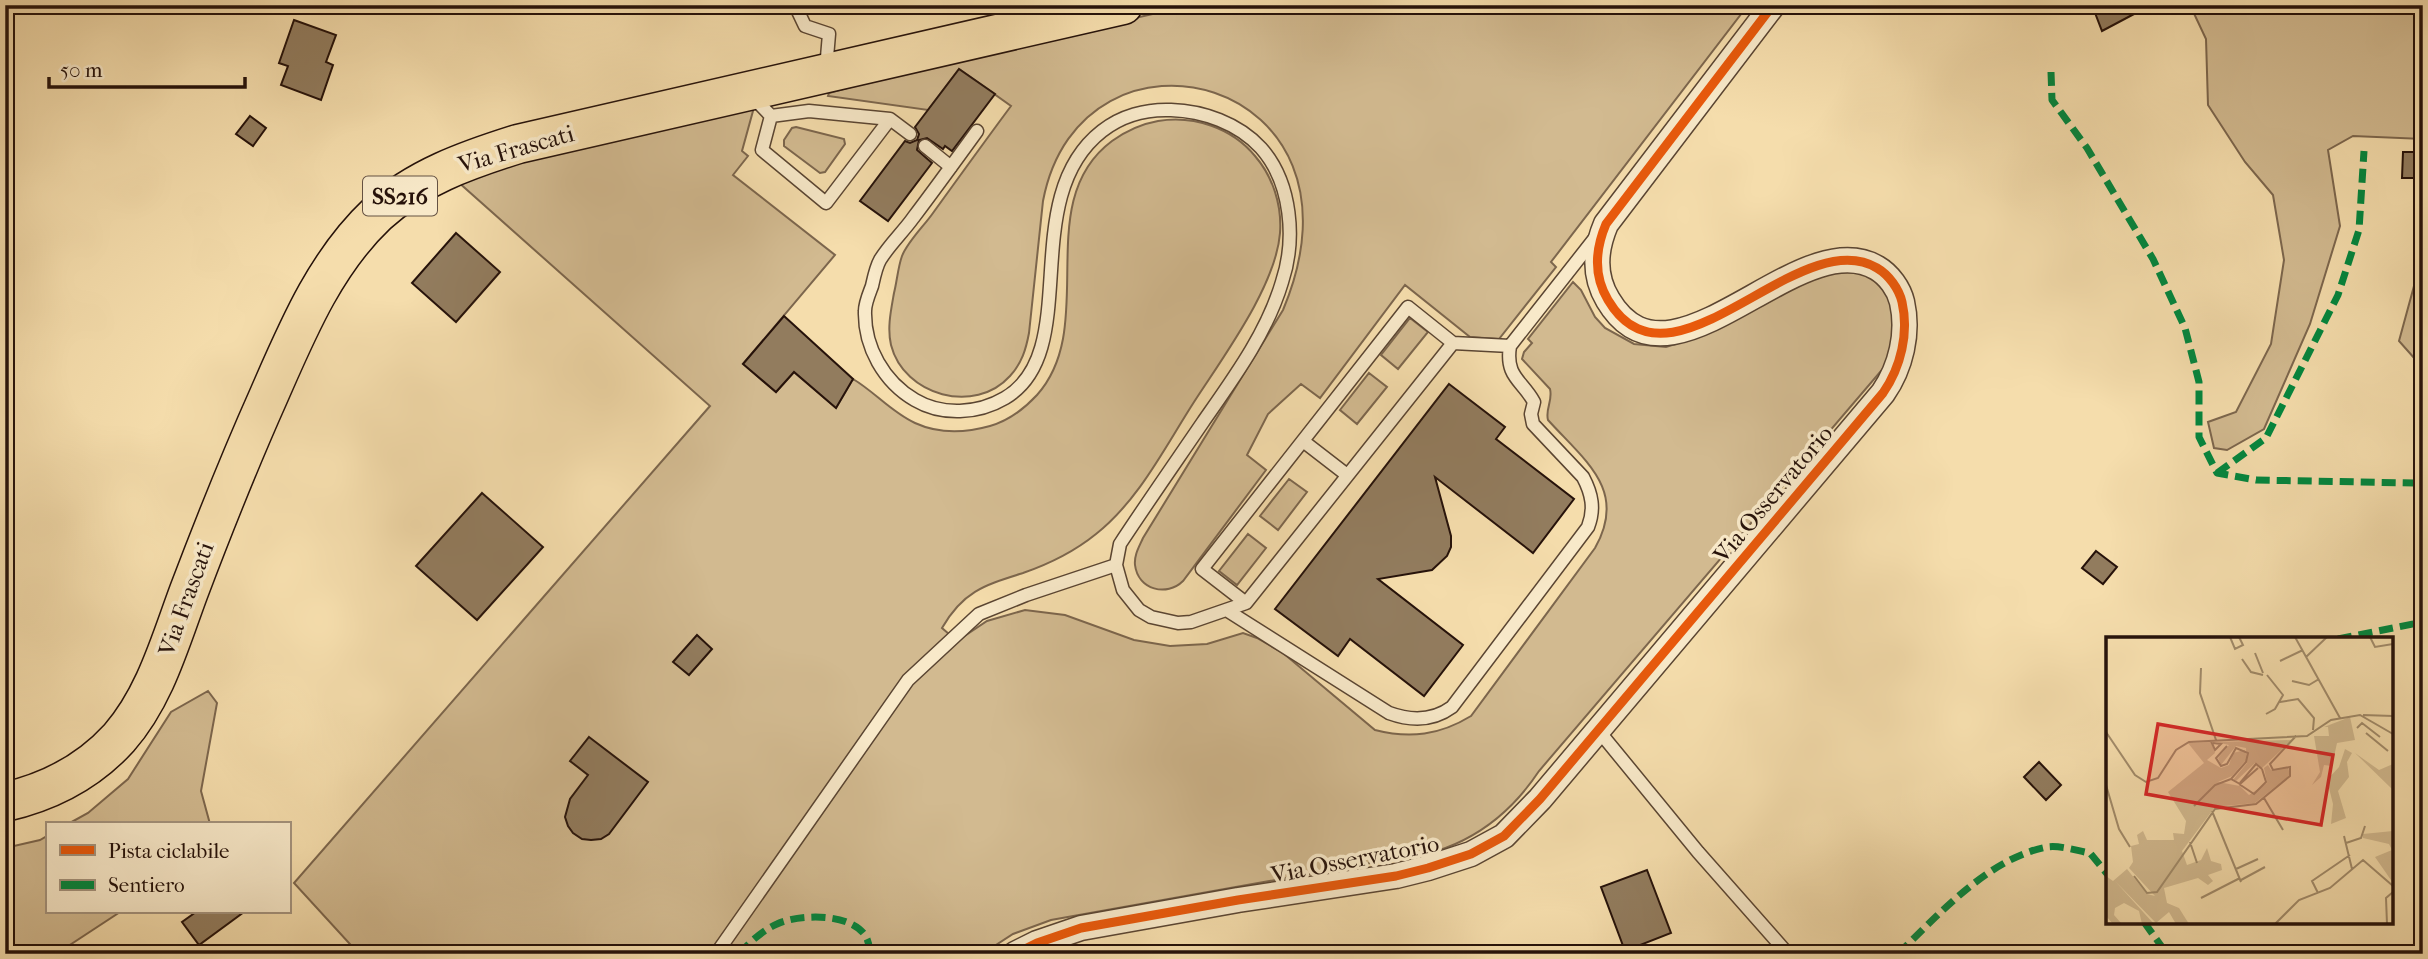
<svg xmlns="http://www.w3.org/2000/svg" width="2428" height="959" font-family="'IM FELL French Canon',serif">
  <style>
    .green { fill: #d2ba90; stroke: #7c664d; stroke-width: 2 }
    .building { fill: #927c5e; stroke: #26120a; stroke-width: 2 }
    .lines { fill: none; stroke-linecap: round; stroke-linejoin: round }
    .lane-casing { stroke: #5a4532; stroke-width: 15 }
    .street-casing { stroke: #5a4532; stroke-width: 27 }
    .primary-casing { stroke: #26120a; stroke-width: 41 }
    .lane { stroke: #f8e9c9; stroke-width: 12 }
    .street { stroke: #f8e9c9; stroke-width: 24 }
    .primary { stroke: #f5ddac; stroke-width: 38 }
    .quiet { stroke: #00873e; stroke-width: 7; stroke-dasharray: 14 7; stroke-linecap: butt }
    .cycleway-casing { stroke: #f8e9c9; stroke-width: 13 }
    .cycleway { stroke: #e8590c; stroke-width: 9 }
    .labels { text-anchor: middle; stroke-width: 7; stroke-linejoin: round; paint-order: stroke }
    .shield { fill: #f8e9c9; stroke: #655243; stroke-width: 2 }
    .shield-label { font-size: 23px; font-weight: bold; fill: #26120a }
    .street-label { font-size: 24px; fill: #26120a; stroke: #f8e9c9 }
    .inset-road { fill: none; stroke: #a28c6b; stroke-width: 2 }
    .view { fill: #d62828; fill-opacity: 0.15; stroke: #d62828; stroke-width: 3.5 }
    .inset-edge { fill: none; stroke: #26120a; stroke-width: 3.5 }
  </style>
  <rect width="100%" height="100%" fill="#f5ddac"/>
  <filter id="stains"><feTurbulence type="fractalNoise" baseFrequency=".00286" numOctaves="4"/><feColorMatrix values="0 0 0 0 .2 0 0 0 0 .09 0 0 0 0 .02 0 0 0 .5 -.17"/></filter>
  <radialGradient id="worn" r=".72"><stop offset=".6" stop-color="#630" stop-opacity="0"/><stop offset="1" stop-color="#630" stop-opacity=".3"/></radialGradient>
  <path class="green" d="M1192 5H1748L1551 262 1556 267 1499 339 1470 337 1405 285 1320 398 1301 384 1268 414 1247 455 1266 470 1183 581C1167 597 1138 590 1135 565 1134 555 1139 547 1143 538L1283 310C1382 75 1081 2 1043 201L1029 333C1026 349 1022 363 1010 376 975 415 904 396 891 345 887 328 891 310 894 293 897 281 898 267 902 256 908 241 924 226 933 213 959 177 985 141 1011 106L959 69 928 110 828 96 829 93 947 61Z
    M2190 5H2423V139L2353 136 2328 150 2340 226 2310 324 2264 429 2227 450 2214 448 2208 422 2236 412 2271 344 2284 260 2273 195 2245 162 2208 105 2206 39Z
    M744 100 753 111 742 151 748 156 733 175 835 255 743 364 776 392 794 372 836 408 853 379C875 392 891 412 915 423 939 434 965 433 990 426 1008 421 1024 409 1037 395 1100 325 1030 202 1112 141 1126 131 1141 124 1158 121 1194 115 1232 128 1255 156 1273 177 1282 205 1280 233 1276 286 1223 357 1194 402 1165 447 1139 500 1096 534 1075 551 1049 564 1023 573 985 585 963 591 942 628L957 641 987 621 1025 610 1065 615 1134 640 1170 646 1207 644 1243 633 1257 638 1283 653 1375 730C1410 739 1440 735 1471 716L1595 548C1628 490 1585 461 1548 420 1545 409 1553 401 1550 389L1522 359 1524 352 1532 343 1528 339 1573 282 1581 290 1595 317 1605 328 1634 344 1666 347 1685 341 1723 323 1817 271 1865 270 1887 292 1896 321 1887 364 1539 771C1502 827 1449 857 1382 861L1051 920 1013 934 982 954H359L294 883 710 406 448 173Z
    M796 127 844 139 845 144 825 172 820 173 784 146V140L792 128Z
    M2423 253V368L2399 341Z
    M1410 318 1428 332 1398 369 1381 355Z
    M1369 373 1387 387 1357 424 1340 410Z
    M1289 479 1307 492 1278 530 1260 516Z
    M1248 534 1266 548 1237 585 1219 571Z
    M208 691 217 703 201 791 210 824H68L88 813 128 779 171 712Z
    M47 836V912H120L56 954H20L5 932V848L40 840Z"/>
  <path class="building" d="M2092 5H2151L2102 31Z
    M294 20 336 35 326 62 333 65 321 100 281 85 288 66 279 63Z
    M959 69 995 94 952 151 945 146 943 149 927 138 919 140 917 150 932 163 888 221 860 201 905 141 910 143 917 140 919 134 915 127Z
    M250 116 266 128 253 146 236 134Z
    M2403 152H2423V178H2402Z
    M456 233 500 272 456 322 412 283Z
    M784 316 853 379 836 408 794 372 776 392 743 364Z
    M1449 384 1505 427 1496 439 1574 499 1533 553 1435 477 1451 536V547L1447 556 1432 570 1378 579 1463 645 1424 696 1350 639 1338 656 1275 609Z
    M482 493 543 547 477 620 416 566Z
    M2096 551 2117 567 2103 584 2082 568Z
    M697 635 712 649 689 675 673 662Z
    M589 737 648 782 609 834 601 839 591 840 582 839 573 833 568 826 565 817 570 799 588 775 570 761Z
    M2039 762 2061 785 2046 800 2024 777Z
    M1647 870 1671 933 1625 951 1601 887Z
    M196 912H244L199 945 182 922Z"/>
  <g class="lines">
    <defs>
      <path id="lane" d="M795 5 805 26 829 34 826 69
        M753 97 771 116 762 150 826 203 890 119 809 111 771 116
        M890 119 910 134
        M977 131C956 160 935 189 913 218 903 232 889 245 880 260 876 267 874 277 872 286 869 294 865 303 865 311 864 347 884 382 915 400 942 416 978 414 1005 398 1085 351 1015 199 1102 131 1121 116 1146 109 1171 110 1203 111 1238 123 1261 148 1292 183 1296 240 1282 282 1267 333 1233 379 1203 422 1175 463 1147 503 1120 544L1116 565 1123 590 1139 610 1151 617 1178 623 1191 622 1246 603 1453 343
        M925 146 951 167
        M1303 441 1347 475
        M1246 603 1202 569 1408 307 1453 343 1510 346
        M1228 611 1389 713C1411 721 1433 721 1452 707L1588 527C1595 509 1592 494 1583 477L1533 424 1531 414 1534 402C1522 380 1505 377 1510 346L1595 238
        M1598 730 1698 852 1788 954
        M716 954 908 680 979 614 1026 595 1116 565"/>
      <path id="street" d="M1015 954 1037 943 1081 928 1238 900 1396 876 1428 868 1471 854 1504 836 1540 799 1883 393C1901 367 1909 333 1902 302 1899 289 1889 275 1877 268 1798 221 1671 406 1608 300 1593 275 1595 250 1606 224L1773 5"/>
      <path id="primary" d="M5 802C49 792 88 772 119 738 155 697 170 642 189 591 214 525 240 460 269 395 297 331 325 263 377 214 416 178 467 160 518 144L1123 5"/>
    </defs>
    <use href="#lane" class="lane-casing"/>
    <use href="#street" class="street-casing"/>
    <use href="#primary" class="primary-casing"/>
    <use href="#lane" class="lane"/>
    <use href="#street" class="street"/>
    <use href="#primary" class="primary"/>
    <path class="quiet" d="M2051 72 2052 100 2087 148 2153 259 2185 328 2199 382V437L2217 473 2256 480 2414 483 2423 485
      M2217 473 2266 438 2338 295 2359 230 2364 151
      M2338 639 2423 622
      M2144 922 2167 954
      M739 954C750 942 763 930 777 924 803 912 874 912 869 954
      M1898 954C1939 914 1989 858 2047 847 2060 845 2078 851 2090 853L2108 875"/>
    <defs>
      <path id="cycleway" d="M1015 954 1037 943 1081 928 1238 900 1396 876 1428 868 1471 854 1504 836 1540 799 1883 393C1901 367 1909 333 1902 302 1899 289 1889 275 1877 268 1798 221 1671 406 1608 300 1593 275 1595 250 1606 224L1773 5"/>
    </defs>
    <use href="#cycleway" class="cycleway-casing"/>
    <use href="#cycleway" class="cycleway"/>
  </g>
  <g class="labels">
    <rect class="shield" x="363" y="176.5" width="74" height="39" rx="5"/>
    <g class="shield-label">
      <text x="400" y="204">SS216</text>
    </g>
    <g class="street-label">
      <text transform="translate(516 149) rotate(-16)" y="8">Via Frascati</text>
      <text transform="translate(1773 494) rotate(-50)" y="8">Via Osservatorio</text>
      <text transform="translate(186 599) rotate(-70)" y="8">Via Frascati</text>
      <text transform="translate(1355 859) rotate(-11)" y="8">Via Osservatorio</text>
    </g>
  </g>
  <g transform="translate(2106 637)">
    <rect width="287" height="287" fill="#f5ddac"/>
    <path d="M244 80 249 103 231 106 226 129 218 128 215 140 206 148 214 135 208 99H223L222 90H218ZM186 103 156 131 149 126 130 144 127 143 141 126 140 111 130 109 115 128 112 121 123 108 110 105ZM105 105 109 116 101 123 115 131 123 128 127 116 139 113 141 122 126 139 112 145 134 149 143 158 161 146 158 131 162 128 165 133 182 130 184 138 149 166 109 170 76 214 81 228 95 223 101 211 105 224 115 227 116 233 102 238 107 244 102 248 92 241 58 251 61 266 73 271 83 287H70L63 275 50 286 9 244 48 287H36L33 274 18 266 9 271 8 278 15 286 7 287 0 279V239L7 244 21 232 41 257 49 259 23 231 27 225 25 209 33 207 31 198 37 194 41 203H68L67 196 78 197 80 184 62 155 98 126 82 106ZM239 112 246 116 241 125 243 140 232 154 240 181 225 187 227 167 221 143 233 130ZM249 116 273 133 287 127V153ZM287 194V246L269 220 286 213 283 207 257 201V197Z" fill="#d2ba90"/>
    <path class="inset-road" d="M124 0 129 12 137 8 133 0M189 0 234 81M264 0 269 10 287 7M149 16 157 36M200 20 221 0M136 22 145 35 157 38M174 24 197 13M95 31 94 56 110 103M186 44 203 48 213 42M174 65 192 62 208 81 207 93M160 77 169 72 177 58 161 38M257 78 287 79M251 91 256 86 274 100M0 95 29 138 40 145 52 141 70 113 83 105 201 99 225 83 254 78 287 97M260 96 282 114M105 104 109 113 115 107 107 106M121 109 110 121 115 129 121 127 130 111 142 116 140 125 125 142 134 147M134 146 150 127 156 132M133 147 148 157 160 145 156 132M134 147 152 131M0 148 13 192 24 210M158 161 177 193M88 169 109 148 125 142M106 174 135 245M238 199 246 232M84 205 91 226M240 206 255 201 259 189M130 232 152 222M28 239 41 256 51 255 109 172 150 167 184 139V130L167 133 164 127 190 99M135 243 159 230M212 256 206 244 244 218M95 261 134 241M169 287 193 263 224 251 257 223 287 249M281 287 280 261 287 255"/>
    <path class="view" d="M52 87 227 118 215 188 40 157Z"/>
    <rect width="287" height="287" class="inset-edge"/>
  </g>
  <rect width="2428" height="959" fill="none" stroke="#f5ddac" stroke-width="28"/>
  <rect x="7" y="7" width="2414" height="945" fill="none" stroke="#26120a" stroke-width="3.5"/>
  <rect x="14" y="14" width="2400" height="931" fill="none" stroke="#26120a" stroke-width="2"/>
  <rect x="46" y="822" width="245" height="91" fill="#f8e9c9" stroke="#a4937d" stroke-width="2"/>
  <rect x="60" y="845" width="35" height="10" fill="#e8590c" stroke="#a4937d" stroke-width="2"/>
  <text x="108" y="858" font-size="21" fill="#26120a">Pista ciclabile</text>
  <rect x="60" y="880" width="35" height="10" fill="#00873e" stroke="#a4937d" stroke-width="2"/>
  <text x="108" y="892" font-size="21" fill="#26120a">Sentiero</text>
  <path d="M49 77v10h196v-10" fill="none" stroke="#26120a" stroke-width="3.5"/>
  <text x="60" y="77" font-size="21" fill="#26120a" stroke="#f8e9c9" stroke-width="5" paint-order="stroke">50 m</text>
  <rect width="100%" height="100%" filter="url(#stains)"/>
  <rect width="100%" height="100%" fill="url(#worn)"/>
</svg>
